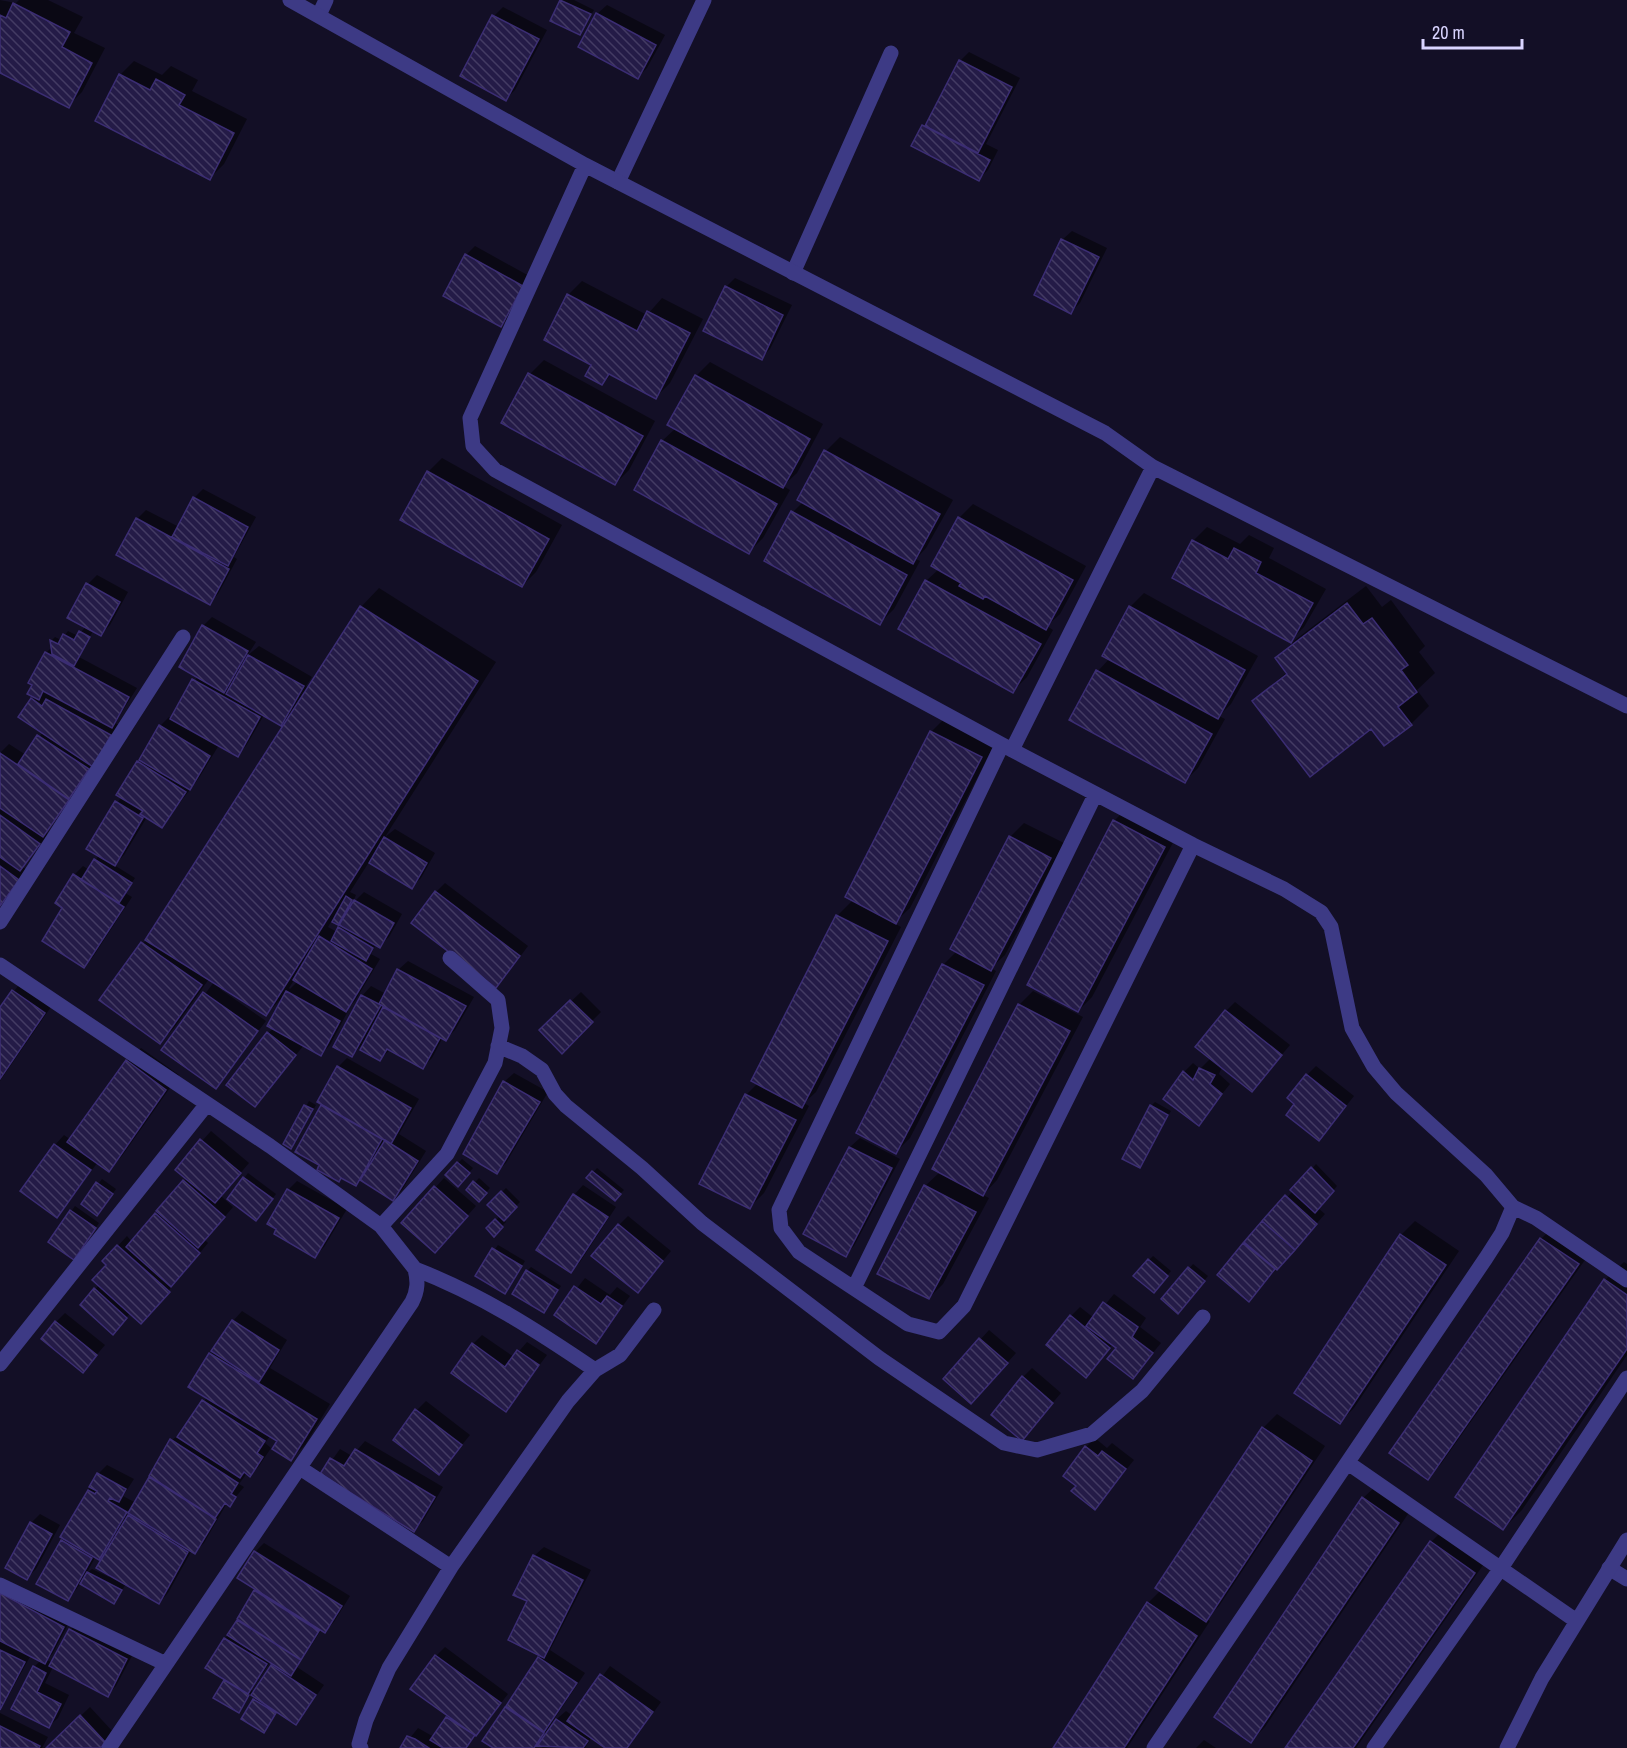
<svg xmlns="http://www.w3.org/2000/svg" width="1627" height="1748" font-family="'Archivo Narrow',sans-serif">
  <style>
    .shadow { fill: #0007; fill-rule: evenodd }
    .building { fill: url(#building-back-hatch); stroke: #3b2d73; stroke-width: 1.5 }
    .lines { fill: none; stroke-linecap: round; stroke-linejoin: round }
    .lane { stroke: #3d3a85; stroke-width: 15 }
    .street { stroke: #3d3a85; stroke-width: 15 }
  </style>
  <defs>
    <pattern id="building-back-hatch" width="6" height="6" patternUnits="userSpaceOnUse" patternTransform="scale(1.5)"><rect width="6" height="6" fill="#241b47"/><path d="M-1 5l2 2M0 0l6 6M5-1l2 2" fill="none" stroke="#433b63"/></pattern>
  </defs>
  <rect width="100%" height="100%" fill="#130f26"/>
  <path class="shadow" d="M0 0 16 3 19 0H48L83 17 74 33 105 48 82 92 68 106 0 71Z
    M562 0H574L594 10 580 33 552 20Z
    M607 5 665 35 647 68 638 77 597 14Z
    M503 7 547 30 515 90 506 99 462 76 494 16Z
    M969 52 1020 78 986 144 998 150 988 170 979 179 913 146 923 126 931 118 960 61Z
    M134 61 162 75 171 66 198 80 192 91 247 119 224 164 210 178 120 75Z
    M1072 231 1107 248 1080 303 1071 312 1062 240Z
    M475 246 531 277 510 316 501 326 466 255Z
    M735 278 792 305 770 349 761 358 726 287Z
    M582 281 647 315 662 298 703 319 670 383 656 397 612 374 602 384 568 295Z
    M544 360 655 421 629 470 615 484 503 422 530 374Z
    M710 362 823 424 797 473 783 486 790 490 763 538 749 552 662 441 676 428 696 376Z
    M840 437 953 500 926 548 916 559 920 561 894 609 880 623 793 512 803 502 826 451Z
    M442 458 562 525 536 572 522 586 428 472Z
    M203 489 256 517 234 557 237 559 218 594 209 603 137 519 146 510 179 527 194 498Z
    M973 504 1086 566 1060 614 1047 626 1053 630 1027 677 1013 691 926 581 939 569 959 518Z
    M1207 527 1240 544 1249 535 1274 548 1269 558 1326 589 1304 627 1290 641 1174 577 1193 541Z
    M97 575 128 592 110 625 100 635 93 631 79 657 137 688 115 723 119 725 45 832 48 834 23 867 27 870 0 907V753L9 744 26 755 43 732 32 699 35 696 46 653 53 646 51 641 55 637 61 640 68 631 78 636 86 626 88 584Z
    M1366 586 1382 607 1391 600 1425 646 1419 652 1435 673 1417 690 1429 706 1411 724 1371 727 1254 701 1287 672 1277 659 1295 640Z
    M379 588 496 662 385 837 395 829 435 853 421 878 412 887 369 862 350 892 356 895 352 904 364 892 402 914 389 937 379 946 376 944 371 954 380 959 355 1001 346 1010 348 1011 330 1045 321 1054 304 1045 255 1105 268 1033 274 1028 284 996 266 1014 222 987 220 989 266 1021 216 1087 163 1050 214 982 209 979 174 1028 160 1042 101 1000 149 936 289 719 281 724 264 715 246 746 237 755 219 745 199 778 162 826 147 817 124 855 114 865 135 878 125 893 132 897 93 957 84 966 65 907 74 875 83 866 89 870 99 855 88 848 122 796 138 762 160 726 169 717 172 719 198 676 203 626 212 617 256 642 247 656 259 646 312 677 306 686 309 688 361 607ZM346 915 337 932 328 927 332 920 337 923ZM294 980 298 981 290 989 289 988Z
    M1144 593 1258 656 1231 704 1219 716 1225 719 1198 768 1184 782 1071 719 1098 671 1110 658 1130 607Z
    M945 718 995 743 910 908 894 923 901 927 816 1092 804 1103 809 1106 764 1193 750 1207 746 1095 758 1083 753 1080 838 915 853 900 931 732Z
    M1128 807 1178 833 1092 997 1078 1011 1114 821Z
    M1024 823 1064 843 1005 955 991 968 996 971 910 1138 896 1152 858 1133 943 965 957 951 1010 837Z
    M445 883 528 946 505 977 436 892Z
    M408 961 474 997 455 1030 446 1039 443 1037 432 1058 422 1068 390 1050 380 1059 365 1042 352 1055 362 996 371 986 386 994 398 970Z
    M22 981 53 1004 0 1081V1009Z
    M1033 991 1083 1017 997 1180 983 1195 989 1198 943 1284 929 1298 925 1186 940 1172 934 1168 1019 1005Z
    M581 992 601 1012 562 1051 541 1030Z
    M1235 1002 1290 1045 1252 1090 1222 1067 1219 1074 1230 1084 1198 1124 1184 1072 1193 1063 1200 1069 1211 1058 1226 1011Z
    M141 1048 179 1075 122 1156 109 1170 98 1162 57 1216 22 1191 55 1145 64 1135 71 1140 127 1061Z
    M347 1058 419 1099 399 1134 426 1151 402 1190 393 1199 360 1179 355 1184 297 1151 323 1104 338 1067Z
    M1316 1066 1354 1096 1328 1129 1296 1104 1307 1075Z
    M514 1073 548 1092 506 1163 497 1172 504 1082Z
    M309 1101 316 1105 291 1147 285 1144Z
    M1155 1102 1171 1111 1139 1166 1151 1106Z
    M211 1131 249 1163 221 1196 233 1207 205 1240 208 1243 150 1313H130L117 1328 82 1305 99 1285 108 1264 104 1261 127 1236 132 1242 187 1178 177 1169Z
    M860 1138 900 1159 854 1246 845 1255 805 1233 850 1147Z
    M462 1159 473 1168 462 1181 458 1163Z
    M1316 1164 1337 1186 1318 1208 1325 1214 1249 1300 1220 1275Z
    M597 1168 624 1190 615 1199 589 1177Z
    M248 1173 276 1194 260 1215 229 1198Z
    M444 1178 476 1206 444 1242 403 1223Z
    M479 1178 490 1188 479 1200 468 1190Z
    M102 1179 116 1189 101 1210 83 1204Z
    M297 1181 347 1209 324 1247 315 1256 278 1229 288 1190Z
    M583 1185 616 1207 580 1262 571 1271 538 1249 574 1195Z
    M506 1188 520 1202 503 1219 506 1222 494 1234 488 1228 500 1216 489 1205Z
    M75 1206 99 1223 78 1254 50 1241Z
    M628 1216 671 1251 638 1291 619 1225Z
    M1415 1221 1459 1251 1354 1408 1340 1422 1401 1235Z
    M1555 1225 1592 1250 1441 1464 1427 1478 1391 1453 1541 1239Z
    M498 1245 525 1261 509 1288 477 1275Z
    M1153 1256 1171 1271 1158 1287 1149 1260Z
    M1624 1262 1627 1264V1355L1522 1510 1503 1529 1605 1280Z
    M1193 1264 1208 1276 1182 1308 1163 1299Z
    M531 1267 561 1286 544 1311 527 1271Z
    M585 1278 610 1295 617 1287 630 1296 596 1342 556 1315Z
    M1114 1294 1146 1318 1140 1327 1161 1343 1133 1377 1118 1347 1113 1344 1086 1376 1071 1316 1080 1307 1094 1318Z
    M242 1311 287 1340 270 1368 330 1404 305 1445 291 1459 279 1441 270 1436 265 1443 271 1448 259 1466 250 1475 247 1473 239 1484 244 1487 229 1505 227 1503 204 1543 195 1552 192 1550 168 1593 159 1603 126 1584 114 1602 81 1583 68 1600 62 1541 65 1538 62 1536 98 1474 107 1465 134 1479 123 1496 136 1503 172 1440 183 1432 207 1397 190 1386 233 1321ZM107 1549 109 1577 92 1569 86 1574 96 1556 99 1558Z
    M65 1313 105 1345 83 1371 56 1322Z
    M989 1330 1016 1353 980 1393 945 1379Z
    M482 1335 514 1357 527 1342 547 1355 506 1410 473 1344Z
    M1032 1368 1061 1393 1022 1439 1023 1377Z
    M426 1401 470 1435 439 1473 417 1410Z
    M1277 1414 1325 1446 1219 1606 1206 1619 1210 1621 1127 1748H1054L1148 1603 1161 1590 1263 1428Z
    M1095 1438 1107 1448 1112 1443 1134 1460 1095 1508 1078 1486 1086 1447Z
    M365 1441 443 1487 423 1521 414 1530 322 1474 340 1449 352 1456Z
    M1377 1485 1412 1508 1265 1727 1251 1741 1363 1498Z
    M40 1514 60 1525 36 1569 27 1578 31 1523Z
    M1445 1528 1488 1558 1356 1748H1287L1431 1542Z
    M264 1543 350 1596 334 1622 325 1631 322 1629 297 1667 324 1685 296 1724 278 1711 264 1731 254 1700 257 1698 251 1694 242 1707 226 1681 225 1639 258 1589 255 1552ZM271 1661 274 1663 255 1692 251 1690Z
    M544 1547 591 1570 550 1650 585 1673 551 1724 566 1711 573 1716 610 1666 661 1702 628 1748H607L592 1737 585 1748H543L538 1744 535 1748H496L485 1740 542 1655 529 1601 515 1594 534 1556Z
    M0 1579 72 1617 53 1653 47 1660 53 1663 70 1630 80 1621 135 1650 116 1686 107 1695 53 1667 45 1683 69 1695 58 1718 48 1727 13 1709 34 1667 41 1660 31 1655 0 1711Z
    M445 1647 508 1694 466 1748H402L418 1728 434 1737 449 1715 436 1656Z
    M90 1707 114 1733 98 1748H47Z
    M0 1713 48 1737 42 1748H0Z
    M1204 1740 1216 1748H1196Z"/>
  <path class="building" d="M560 0 591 14 580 35 550 21Z
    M13 3 70 32 62 47 92 63 69 108 0 73V15L6 18Z
    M596 13 656 45 638 79 578 47Z
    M492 15 539 39 506 101 460 76Z
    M959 60 1012 87 978 153 925 126Z
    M119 74 150 90 156 79 185 95 179 105 234 133 210 180 95 121Z
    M922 125 990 160 979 181 911 146Z
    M1061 239 1099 257 1071 314 1034 295Z
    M465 254 523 286 501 327 443 296Z
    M725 286 783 315 762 360 703 331Z
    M567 294 637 331 647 311 690 333 656 399 609 374 602 385 585 376 591 365 544 340Z
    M528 373 643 436 615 485 501 423Z
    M695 375 810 439 783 488 667 425Z
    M661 440 777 504 749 554 634 490Z
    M824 450 940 514 913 564 797 500Z
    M427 471 549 539 522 587 400 520Z
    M193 497 248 527 228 566 172 537Z
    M791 511 907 575 880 625 764 561Z
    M958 517 1073 580 1046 630 985 596 983 599 959 586 961 583 931 566Z
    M136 518 229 569 210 605 116 555Z
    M1192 540 1228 559 1234 548 1261 562 1256 573 1313 603 1291 643 1172 578Z
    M925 580 1041 644 1013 693 898 629Z
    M86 583 120 602 101 636 67 618Z
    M1347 603 1363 624 1372 618 1408 665 1401 670 1417 692 1398 707 1412 725 1384 746 1371 729 1310 777 1252 701 1287 674 1275 658Z
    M360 606 478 681 266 1016 145 940Z
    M1129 606 1245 670 1218 719 1102 656Z
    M202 625 248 651 224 693 179 667Z
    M79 631 90 637 74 666 52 654 50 640 58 644 63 634 74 640Z
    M45 652 129 697 112 728 43 691 39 700 27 694 32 685 28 683Z
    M248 655 304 686 281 726 226 694Z
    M1096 670 1212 734 1185 783 1069 720Z
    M192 679 260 717 238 757 170 719Z
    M31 698 42 706 46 699 111 735 93 767 18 717Z
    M159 725 210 756 190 790 139 760Z
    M930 731 982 757 896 924 845 897Z
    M37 735 89 769 69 799 18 764Z
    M0 753 69 800 43 837 0 808Z
    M137 761 186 792 162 828 140 814 143 811 116 795Z
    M115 801 143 818 115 866 86 849Z
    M0 815 40 844 20 871 0 857Z
    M1113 820 1165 847 1078 1012 1027 985Z
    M1009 836 1051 858 991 971 950 949Z
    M384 837 427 863 412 889 369 863Z
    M94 859 132 883 119 903 81 880Z
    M0 866 19 880 0 906Z
    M73 874 124 907 84 968 42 941 62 908 55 903Z
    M435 891 520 956 496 988 411 923Z
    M346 896 352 900 338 925 332 922Z
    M354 900 394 923 380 948 339 925Z
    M836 915 888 941 802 1108 751 1081Z
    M338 927 373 948 366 961 331 941Z
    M319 936 372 969 346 1012 293 980Z
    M141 942 202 985 160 1044 99 1000Z
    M942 964 984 985 896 1154 856 1133Z
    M397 969 466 1006 446 1041 379 1004Z
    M12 990 45 1013 0 1079V1007Z
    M286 991 340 1021 321 1056 267 1026Z
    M203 992 258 1031 216 1089 161 1050Z
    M361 995 381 1005 352 1057 333 1047Z
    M570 1000 593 1022 562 1054 539 1030Z
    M1018 1004 1070 1031 983 1196 932 1169Z
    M383 1007 440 1038 423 1069 387 1049 380 1061 360 1050Z
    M1225 1010 1282 1055 1252 1092 1195 1047Z
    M267 1032 296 1055 255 1107 226 1085Z
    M126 1060 166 1090 109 1172 67 1142Z
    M337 1066 411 1108 391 1144 317 1102Z
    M1199 1068 1215 1075 1210 1084 1222 1094 1199 1126 1163 1099 1183 1071 1193 1080Z
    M1306 1074 1346 1106 1319 1141 1286 1115 1294 1104 1287 1098Z
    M503 1081 540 1102 497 1174 463 1154Z
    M745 1094 796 1120 750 1209 699 1184Z
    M304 1105 313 1109 291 1149 283 1144Z
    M321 1105 382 1139 356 1186 341 1178 339 1182 317 1170 319 1165 295 1152Z
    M1150 1105 1168 1115 1140 1168 1122 1159Z
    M200 1139 241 1173 215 1203 175 1170Z
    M385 1140 418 1161 393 1201 360 1180Z
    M54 1144 91 1170 57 1218 20 1191Z
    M849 1147 892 1168 846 1257 803 1234Z
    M457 1162 470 1173 458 1187 445 1175Z
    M1311 1167 1334 1191 1315 1213 1290 1190Z
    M592 1171 621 1194 615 1201 586 1178Z
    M243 1177 273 1199 256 1221 227 1199Z
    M183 1180 225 1217 198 1248 156 1211Z
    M473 1181 487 1193 479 1202 466 1190Z
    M96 1182 113 1194 97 1216 81 1204Z
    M924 1185 976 1212 929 1299 877 1274Z
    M434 1186 468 1216 435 1253 401 1223Z
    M287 1189 339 1218 315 1258 274 1234 276 1229 267 1224Z
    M501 1191 517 1207 504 1221 487 1205Z
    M573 1194 608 1217 571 1273 536 1250Z
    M1285 1195 1317 1224 1295 1250 1262 1221Z
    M70 1210 96 1228 74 1260 48 1242Z
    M155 1213 200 1253 171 1287 126 1247Z
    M495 1219 503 1227 494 1237 486 1228Z
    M1262 1221 1295 1250 1277 1270 1244 1242Z
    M618 1224 663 1261 638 1293 591 1256Z
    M1400 1234 1446 1265 1340 1424 1294 1393Z
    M1540 1238 1579 1264 1428 1480 1389 1453Z
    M1243 1243 1275 1269 1249 1302 1217 1275Z
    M117 1245 170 1292 141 1324 92 1280 106 1265 102 1261Z
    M492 1248 522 1266 505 1294 475 1276Z
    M1148 1259 1168 1276 1154 1293 1133 1276Z
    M1188 1267 1205 1281 1178 1314 1161 1299Z
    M526 1270 558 1290 544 1313 512 1294Z
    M1604 1279 1627 1295V1349L1503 1530 1455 1497Z
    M574 1286 601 1304 607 1296 622 1306 596 1344 554 1315Z
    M94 1288 127 1318 113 1335 80 1305Z
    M1103 1302 1138 1327 1132 1337 1153 1353 1133 1379 1107 1359 1116 1348 1086 1326Z
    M1070 1315 1110 1348 1086 1378 1046 1345Z
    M232 1320 279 1350 259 1382 211 1351Z
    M55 1321 97 1355 83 1373 41 1339Z
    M979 1338 1008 1363 971 1404 943 1379Z
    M472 1343 505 1367 517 1350 539 1365 506 1412 451 1373Z
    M209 1353 317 1419 291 1461 272 1449 277 1441 188 1387Z
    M1022 1376 1053 1403 1022 1441 991 1415Z
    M202 1400 265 1441 257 1453 263 1457 250 1477 244 1472 240 1478 177 1437Z
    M415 1409 462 1445 439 1475 393 1440Z
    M1262 1427 1312 1461 1206 1622 1155 1588Z
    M170 1439 238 1483 231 1494 236 1497 230 1507 225 1503 215 1518 149 1476Z
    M1085 1446 1098 1456 1102 1451 1126 1469 1095 1510 1071 1491 1076 1486 1063 1476Z
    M355 1449 435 1497 414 1532 320 1474 330 1458 344 1466Z
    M97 1473 126 1489 119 1502 110 1498 108 1501 127 1512 99 1560 60 1537 88 1490 95 1494 97 1491 89 1487Z
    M149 1477 216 1519 195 1554 128 1513Z
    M1362 1497 1399 1523 1251 1743 1214 1717Z
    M128 1515 188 1552 159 1604 96 1568Z
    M30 1522 52 1534 27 1580 5 1568Z
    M61 1540 92 1558 68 1601 36 1584Z
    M1430 1541 1475 1573 1353 1748H1285Z
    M254 1551 342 1606 325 1633 237 1578Z
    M533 1555 583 1580 544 1658 508 1640 527 1601 513 1595Z
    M87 1572 122 1590 114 1604 80 1584Z
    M254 1590 319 1631 301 1660 237 1619Z
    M0 1593 64 1627 45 1664 0 1641Z
    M1147 1602 1197 1636 1124 1748H1053Z
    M237 1620 301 1660 291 1676 227 1635Z
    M69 1629 127 1659 108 1697 49 1666Z
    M224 1638 267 1664 248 1694 205 1668Z
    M0 1650 25 1662 0 1710Z
    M435 1655 501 1703 476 1736 410 1689Z
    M538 1657 577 1683 544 1732 506 1706Z
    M271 1665 316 1695 296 1725 251 1695Z
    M33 1666 46 1673 37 1692 61 1704 49 1728 11 1709Z
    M600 1674 653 1712 627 1748H605L567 1721Z
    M224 1680 249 1695 239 1713 213 1698Z
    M253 1699 276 1713 264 1733 241 1719Z
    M505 1707 544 1733 534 1748H493L482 1741Z
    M80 1715 106 1743 100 1748H46Z
    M446 1717 475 1735 466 1748H443L430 1740Z
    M556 1719 588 1741 583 1748 537 1746Z
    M0 1726 40 1746 39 1748H0Z
    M407 1736 415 1739 429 1748H400Z"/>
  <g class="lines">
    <path class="lane" d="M319 15 326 0
      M618 182 704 0
      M793 273 891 53
      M1609 1568 1627 1579"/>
    <path class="street" d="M290 0 585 165 1105 433 1153 467 1627 706
      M585 165 470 418 473 446 495 470 1012 750 1193 845 1284 889 1321 912 1331 927 1352 1028 1374 1067 1396 1093 1486 1175 1513 1207 1502 1233 1486 1258 1154 1748
      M1002 745 779 1210 781 1228 799 1252 908 1324 939 1332 964 1306 1193 845
      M1012 750 1153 467
      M0 922 183 637
      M0 965 270 1146 381 1226 415 1269C418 1281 418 1290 412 1302L109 1748
      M498 1046 522 1056 542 1070 555 1094 566 1106 642 1168 702 1223 879 1358 1004 1443 1037 1450 1092 1434 1142 1391 1203 1317
      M1513 1207 1536 1218 1627 1280
      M381 1226 447 1154 495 1063 502 1028 498 1000 450 958
      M415 1269C482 1295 536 1330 595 1370
      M854 1288 1095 795
      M0 1364 207 1104
      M1348 1463 1575 1620
      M300 1468 451 1567
      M0 1585 166 1664
      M361 1748 359 1744 366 1720 389 1668 451 1567 568 1401 595 1370 620 1355 654 1310
      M1374 1748 1501 1568 1627 1378
      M1507 1748 1542 1678 1627 1540"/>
  </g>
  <path d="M1423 39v9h99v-9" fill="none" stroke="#d9d4ff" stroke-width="3"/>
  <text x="1432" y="39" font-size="18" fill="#d9d4ff" stroke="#130f26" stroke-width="4.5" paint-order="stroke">20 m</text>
</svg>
